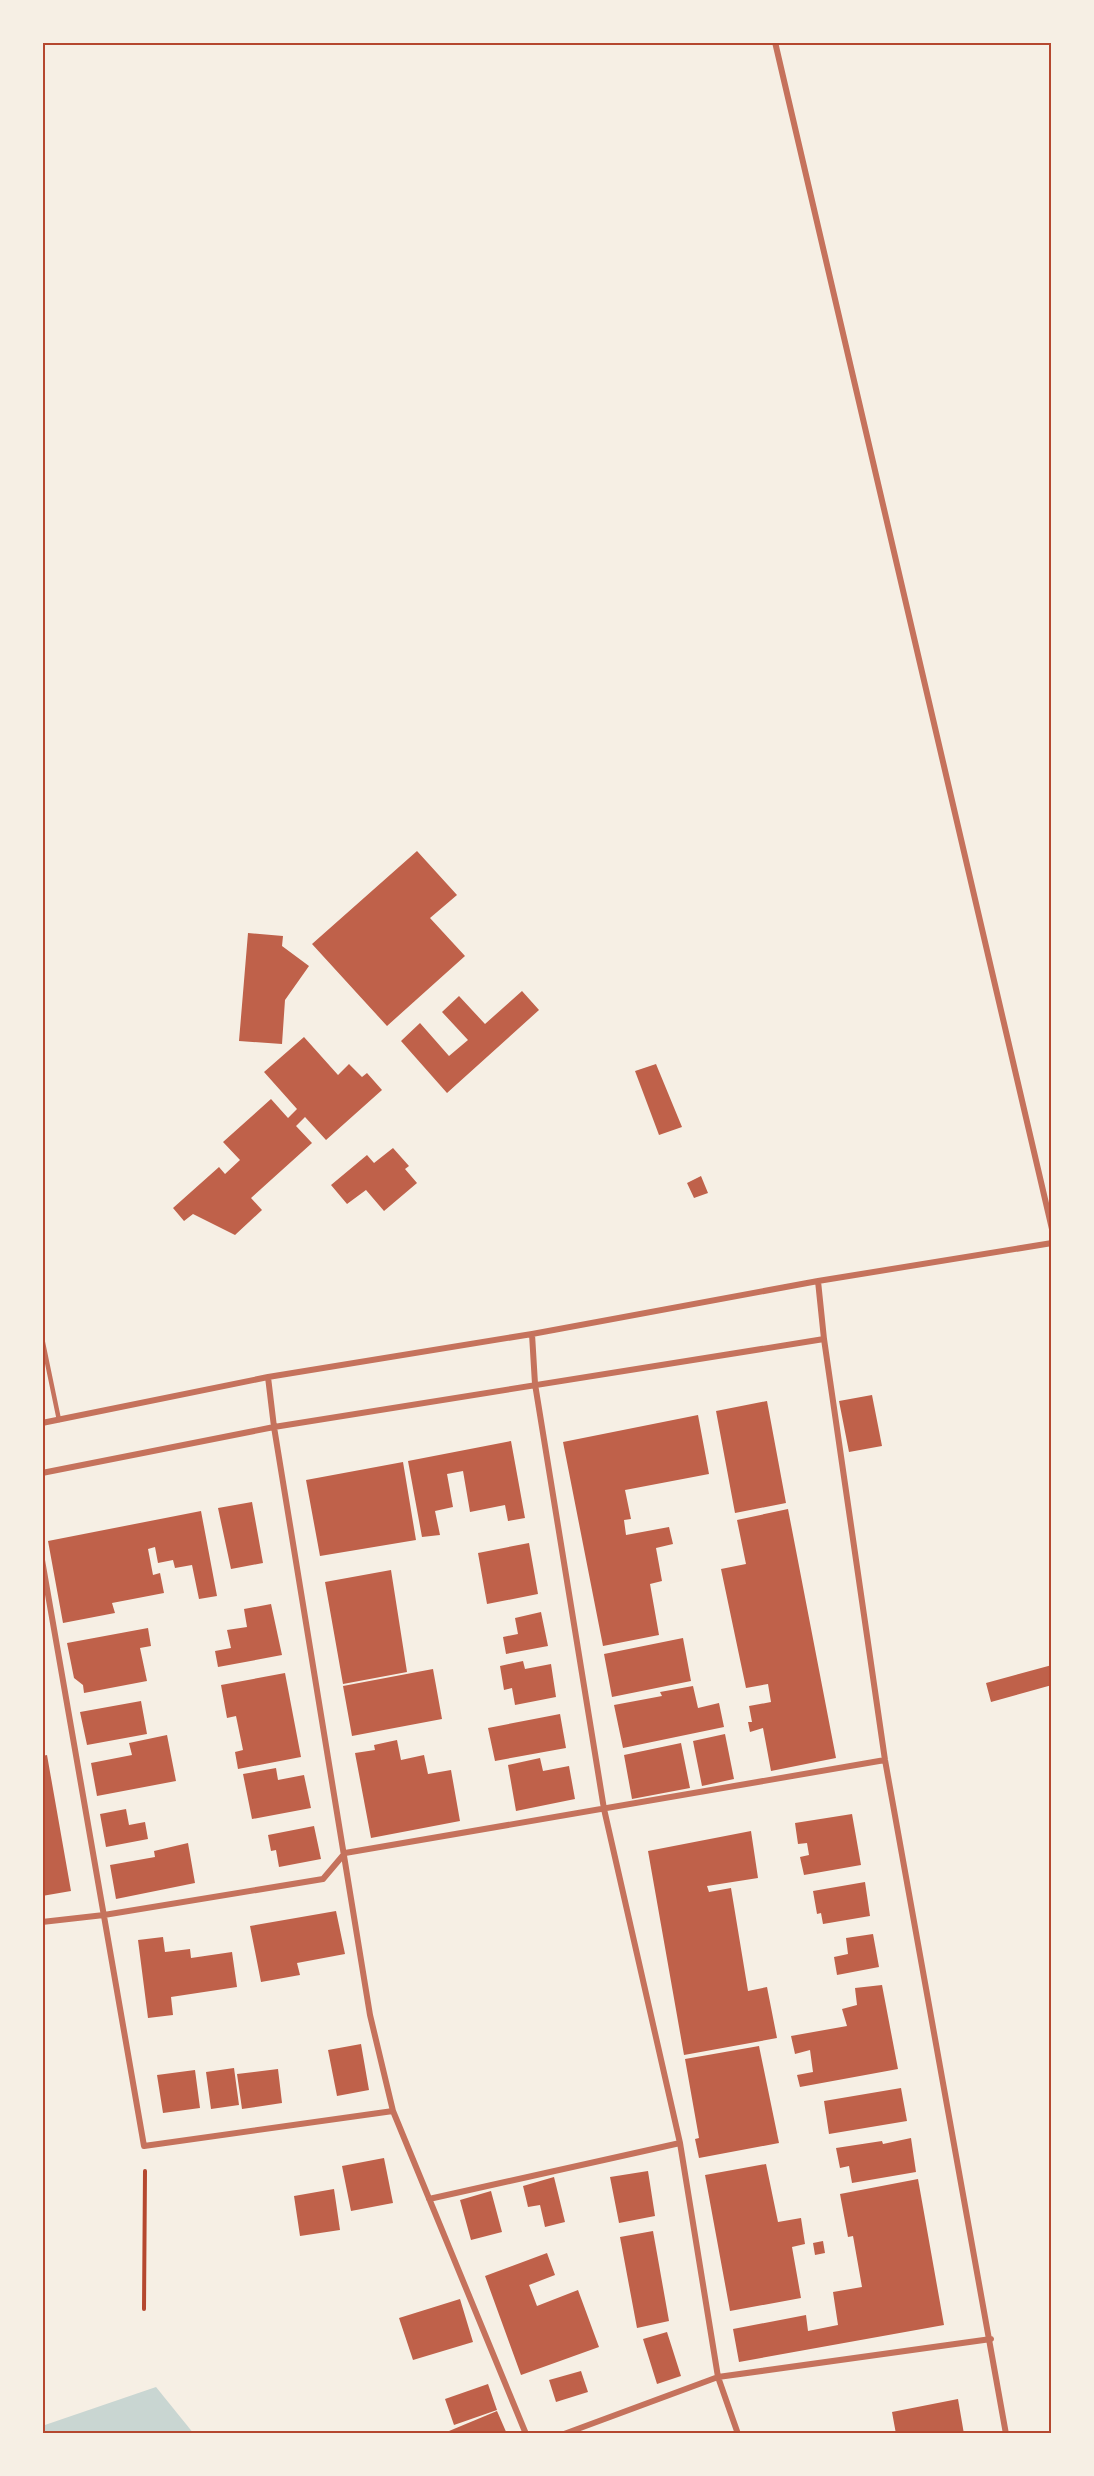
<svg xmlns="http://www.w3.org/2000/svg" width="1094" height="2476" font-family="Arial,sans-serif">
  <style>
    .water { fill: #c9d6d2 }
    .building { fill: #bf614a }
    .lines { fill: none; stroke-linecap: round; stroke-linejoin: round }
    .path { stroke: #b5482f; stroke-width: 4 }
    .service { stroke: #c5725c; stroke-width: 4.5 }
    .minor { stroke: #c5725c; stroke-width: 6 }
    .neatline { fill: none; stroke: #b5482f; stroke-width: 2 }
  </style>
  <rect width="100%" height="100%" fill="#f6efe4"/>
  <path class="water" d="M156 2387 194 2434H42V2426Z"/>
  <path class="building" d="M417 851 457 895 430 918 465 956 387 1026 312 944Z
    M248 933 283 936 282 946 309 966 285 1000 282 1044 239 1041Z
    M522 991 539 1010 447 1093 401 1041 420 1023 449 1056 468 1040 442 1012 459 996 485 1024Z
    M304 1037 338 1075 349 1064 362 1077 367 1073 382 1090 326 1140 305 1117 296 1126 312 1143 251 1198 262 1210 235 1235 193 1214 184 1221 173 1208 219 1167 225 1174 240 1160 223 1142 271 1099 288 1118 297 1109 264 1072Z
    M656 1064 682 1127 659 1135 635 1071Z
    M393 1148 409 1166 405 1169 417 1183 384 1211 366 1190 347 1204 331 1185 367 1155 374 1163Z
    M701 1176 708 1193 694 1198 687 1183Z
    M872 1395 882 1446 849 1452 839 1401Z
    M767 1401 786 1503 735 1513 716 1411Z
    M698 1415 709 1474 625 1490 631 1519 624 1520 626 1535 669 1527 673 1544 656 1548 662 1581 650 1584 659 1635 603 1646 563 1442Z
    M511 1441 525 1518 508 1521 505 1505 470 1512 463 1471 447 1474 453 1507 435 1511 440 1535 422 1537 408 1461Z
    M403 1462 416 1540 320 1556 306 1480Z
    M252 1502 263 1563 231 1569 218 1508Z
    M788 1509 836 1758 771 1771 763 1728 750 1732 748 1722H752L749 1706 771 1702 768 1684 746 1688 721 1569 746 1564 737 1520Z
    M201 1511 217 1596 199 1599 192 1565 175 1568 173 1560 158 1563 155 1547 148 1549 153 1575 160 1573 164 1593 112 1603 115 1613 63 1623 48 1541Z
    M529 1543 538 1594 487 1604 478 1553Z
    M391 1570 407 1672 343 1684 325 1582Z
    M271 1604 282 1655 218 1667 215 1651 231 1648 227 1630 247 1627 244 1609Z
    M541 1612 548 1646 506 1654 503 1637 518 1634 515 1618Z
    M148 1628 151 1646 140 1648 147 1681 84 1693 83 1685 74 1678 67 1643Z
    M683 1638 691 1681 612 1697 604 1654Z
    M523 1661 525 1669 551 1664 556 1697 515 1705 512 1688 504 1690 500 1666Z
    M1052 1665V1685L991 1702 986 1683Z
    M433 1669 442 1719 352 1736 343 1686Z
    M285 1673 301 1757 238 1769 235 1752 243 1750 236 1716 227 1718 221 1685Z
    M693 1686 698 1708 719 1703 724 1727 623 1748 614 1705 662 1696 660 1692Z
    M141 1701 147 1734 87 1745 80 1712Z
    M560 1714 566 1748 495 1761 488 1728Z
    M725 1734 734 1779 702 1786 693 1741Z
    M167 1735 176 1781 97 1796 91 1763 132 1755 129 1743Z
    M397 1740 401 1760 424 1755 428 1774 451 1770 460 1821 371 1838 355 1753 375 1750 374 1745Z
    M681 1743 690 1788 632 1799 624 1755Z
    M47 1755 71 1891 42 1896V1756Z
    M540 1758 543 1771 569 1766 575 1799 516 1811 508 1765Z
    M276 1768 278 1780 304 1775 311 1808 252 1819 243 1774Z
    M126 1809 129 1825 145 1822 148 1839 106 1847 100 1814Z
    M852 1814 861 1865 804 1875 800 1857 809 1855 807 1843 798 1844 795 1823Z
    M314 1826 321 1859 279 1867 276 1850 271 1851 268 1835Z
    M751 1831 758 1878 707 1886 709 1892 731 1888 748 1991 767 1987 777 2038 684 2055 648 1851Z
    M188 1843 195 1883 116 1899 110 1865 155 1857 154 1851Z
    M865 1882 870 1916 823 1924 821 1913 817 1914 813 1891Z
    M336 1911 345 1954 297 1963 300 1975 261 1982 250 1926Z
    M873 1934 879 1967 837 1975 834 1957 848 1954 846 1938Z
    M163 1937 165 1952 190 1949 191 1958 232 1952 237 1987 171 1997 173 2015 148 2018 138 1940Z
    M882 1985 898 2069 800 2087 797 2075 813 2072 810 2050 795 2054 791 2036 847 2026 842 2009 857 2005 855 1988Z
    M361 2044 369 2090 337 2096 328 2050Z
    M759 2046 779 2143 699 2158 695 2139 699 2138 685 2059Z
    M234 2068 239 2105 211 2109 206 2072Z
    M278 2069 282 2103 242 2109 237 2074Z
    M195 2070 200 2108 163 2113 157 2075Z
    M901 2088 907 2121 829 2134 824 2101Z
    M911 2138 916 2172 852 2183 849 2166 840 2168 836 2148 882 2141 883 2144Z
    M384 2158 393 2203 351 2211 342 2166Z
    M766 2164 778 2222 801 2218 805 2244 792 2247 801 2298 730 2311 705 2175Z
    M648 2171 655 2216 619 2223 610 2177Z
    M554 2177 565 2222 545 2227 540 2205 528 2207 523 2186Z
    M918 2179 944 2325 739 2362 733 2329 806 2315 808 2331 838 2325 833 2292 862 2287 853 2236 848 2237 840 2194Z
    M334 2189 340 2230 300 2236 294 2196Z
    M491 2191 502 2232 471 2240 460 2200Z
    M653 2231 669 2321 637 2328 620 2237Z
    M823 2241 825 2253 815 2255 813 2243Z
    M547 2253 555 2275 529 2285 537 2306 578 2290 599 2347 521 2375 485 2276Z
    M460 2299 473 2342 413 2360 399 2318Z
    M667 2332 681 2376 657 2384 643 2339Z
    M581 2371 588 2392 556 2402 549 2380Z
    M488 2384 497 2410 454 2425 445 2399Z
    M958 2399 964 2434H896L892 2412Z
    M497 2411 507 2434H451L449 2431Z"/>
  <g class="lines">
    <path class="path" d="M144 2309 145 2171"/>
    <path class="service" d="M42 1338 59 1420"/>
    <path class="minor" d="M775 42 1052 1229
      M818 1281 824 1339 885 1760 1006 2434
      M532 1334 535 1384 604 1809 680 2143 718 2377 738 2434
      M268 1377 274 1427 370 2015 393 2111 526 2434
      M42 1423 268 1377 532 1334 818 1281 1052 1243
      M42 1473 274 1427 824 1339
      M42 1560 144 2146 393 2111
      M42 1922 104 1915 323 1879 345 1853 885 1760
      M429 2199 680 2143
      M564 2434 718 2377 991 2339"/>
  </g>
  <rect width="1094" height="2476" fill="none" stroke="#f6efe4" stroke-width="87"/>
  <rect x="44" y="44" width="1006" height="2388" class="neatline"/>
</svg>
